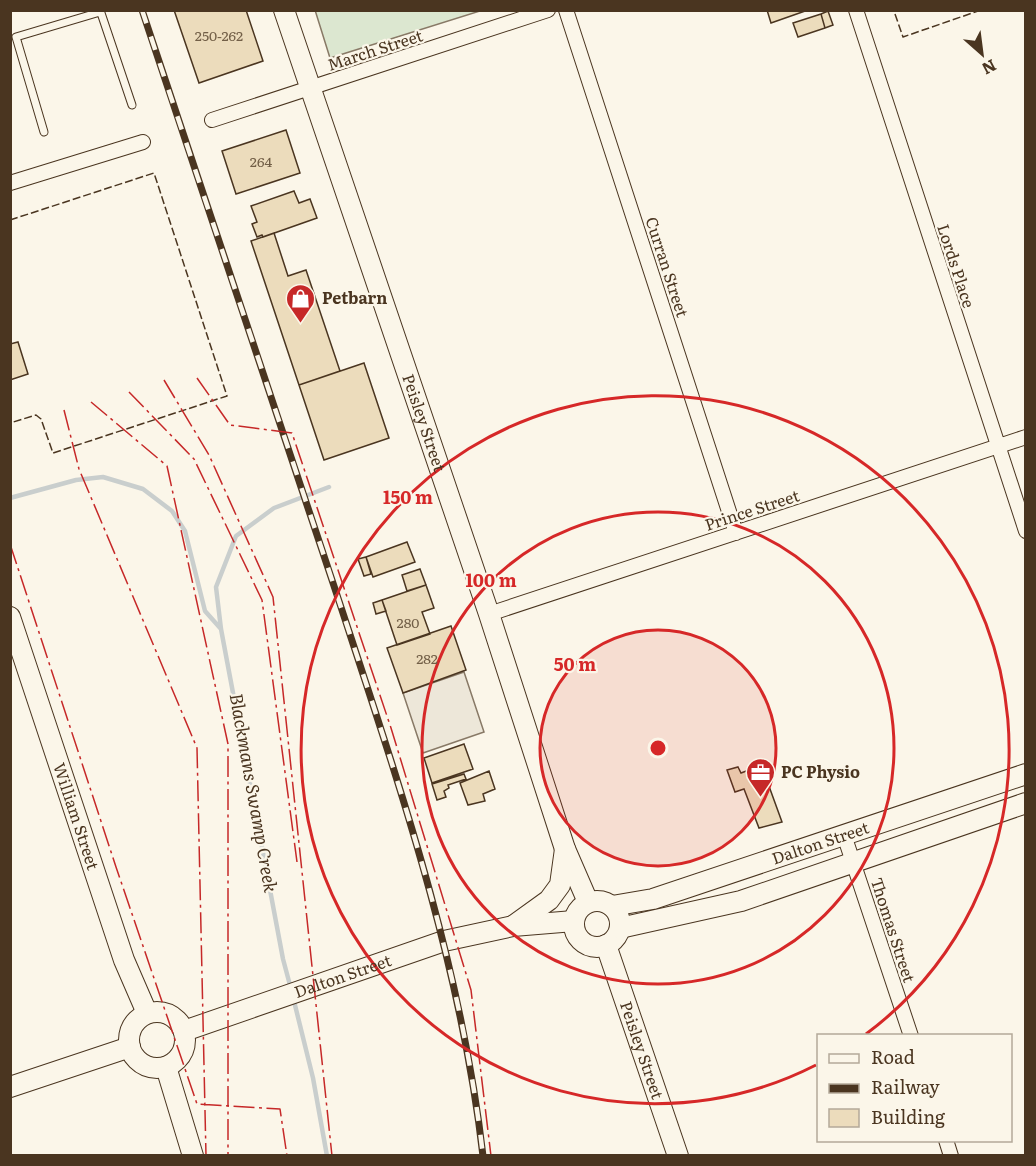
<svg xmlns="http://www.w3.org/2000/svg" width="1036" height="1166" font-family="Literata,serif">
  <style>
    .green { fill: #dce7d0; stroke: #887966; stroke-width: 1.5 }
    .parking { fill: #ede7d9; stroke: #887966; stroke-width: 1.5 }
    .lines { fill: none; stroke-linecap: round; stroke-linejoin: round }
    .stream { stroke: #c9cecd; stroke-width: 4.5 }
    .building { fill: #ecdcbc; stroke: #4a3520; stroke-width: 1.5 }
    .lane-casing { stroke: #4a3520; stroke-width: 9 }
    .street-casing { stroke: #4a3520; stroke-width: 16 }
    .secondary-casing { stroke: #4a3520; stroke-width: 22 }
    .lane { stroke: #fbf6e9; stroke-width: 7 }
    .street { stroke: #fbf6e9; stroke-width: 14 }
    .secondary { stroke: #fbf6e9; stroke-width: 20 }
    .rail-casing { stroke: #4a3520; stroke-width: 7 }
    .rail { stroke: #fbf6e9; stroke-width: 4.5; stroke-dasharray: 14; stroke-linecap: butt }
    .fence { stroke: #4a3520; stroke-width: 1.5; stroke-dasharray: 8 3; stroke-linecap: butt }
    .power { stroke: #c62828; stroke-width: 1.5; stroke-dasharray: 21 4.5 3 4.5; stroke-linecap: butt }
    .ring { fill: none; stroke: #d62828; stroke-width: 3 }
    .labels { text-anchor: middle; stroke-width: 4.5; stroke-linejoin: round; paint-order: stroke }
    .number-label { font-size: 14px; fill: #725f47 }
    .street-label { font-size: 16px; fill: #4a3520; stroke: #fbf6e9 }
    .poi-label { font-size: 16px; font-weight: bold; fill: #4a3520; stroke: #fbf6e9; text-anchor: start }
    .water-label { font-size: 18px; font-style: italic; fill: #4a3520; stroke: #fbf6e9 }
    .centre { fill: #d62828; stroke: #fbf6e9; stroke-width: 3 }
    .ring-label { font-size: 18px; text-anchor: middle; font-weight: bold; fill: #d62828; stroke: #fbf6e9; stroke-width: 4.5; stroke-linejoin: round; paint-order: stroke }
  </style>
  <rect width="100%" height="100%" fill="#fbf6e9"/>
  <path class="green" d="M315 10H480V11L330 58Z"/>
  <path class="parking" d="M464 672 484 732 423 753 403 693Z"/>
  <g class="lines">
    <path class="stream" d="M10 498 76 480 103 477 143 489 172 511 185 531 205 611 221 629
      M291 989 283 959 221 629 216 587 236 536 274 508 329 487
      M293 997 313 1078 327 1156"/>
  </g>
  <path class="building" d="M174 10H246L263 61 199 83Z
    M767 10H808L771 23Z
    M828 11 833 25 825 28 821 14Z
    M821 14 825 28 798 37 793 23Z
    M286 130 300 173 236 194 222 151Z
    M294 191 299 203 310 199 317 218 263 237 262 235 257 237 252 224 257 222 251 206Z
    M274 233 288 276 306 270 340 371 299 385 251 241Z
    M18 342 28 374 10 380V344Z
    M364 363 389 438 324 460 299 385Z
    M407 542 415 562 373 577 366 557Z
    M366 557 371 574 364 576 358 559Z
    M420 569 426 585 407 591 402 575Z
    M426 585 434 608 422 612 430 634 397 645 382 600Z
    M382 600 386 611 376 614 373 603Z
    M451 626 466 670 403 693 387 648Z
    M464 744 473 769 432 783 424 758Z
    M738 767 741 773 749 770 758 793 770 789 782 822 759 828 744 789 735 792 727 770Z
    M489 771 495 789 483 794 485 801 468 805 460 783Z
    M464 774 466 779 448 785 449 788 444 791 446 797 437 800 432 784Z"/>
  <g class="lines">
    <defs>
      <path id="lane" d="M100 10 132 105
        M44 132 16 37 100 12"/>
      <path id="street" d="M566 10 736 533
        M856 10 1026 531
        M212 120 548 10
        M10 183 143 142
        M489 614 1026 437
        M844 835 911 1036
        M946 1140 951 1156"/>
      <g id="secondary">
        <path id="s1" d="M284 10 489 614 565 849 588 902"/>
        <path id="s2" d="M10 617 124 960 147 1013"/>
        <circle cx="597" cy="924" r="23"/>
        <path id="s3" d="M612 906 653 899 1026 774"/>
        <path d="M513 926 549 900 560 885 565 849"/>
        <path d="M620 928 741 901 1026 803"/>
        <path id="s4" d="M606 945 678 1156"/>
        <circle cx="157" cy="1040" r="28"/>
        <path id="s5" d="M184 1031 444 941 513 926 574 921"/>
        <path d="M166 1067 193 1156"/>
        <path d="M10 1087 130 1047"/>
      </g>
    </defs>
    <use href="#lane" class="lane-casing"/>
    <use href="#street" class="street-casing"/>
    <use href="#secondary" class="secondary-casing"/>
    <use href="#lane" class="lane"/>
    <use href="#street" class="street"/>
    <use href="#secondary" class="secondary"/>
    <defs>
      <path id="rail" d="M142 10C207 206 273 402 338 598 398 781 461 963 483 1156"/>
    </defs>
    <use href="#rail" class="rail-casing"/>
    <use href="#rail" class="rail"/>
    <path class="fence" d="M895 14 903 37 981 10
      M10 220 154 173 227 396 53 453 41 419 36 415 10 423"/>
    <path class="power" d="M197 378 230 425 292 433 391 728 471 990 491 1156
      M164 380 209 455 273 597 332 1156
      M129 392 194 459 262 600 297 862
      M91 402 167 466 228 744V1156
      M64 410 79 469 197 748 206 1156
      M10 544 116 867 197 1104 280 1109 287 1156"/>
  </g>
  <circle cx="658" cy="748" r="118" fill="#d62828" fill-opacity=".12"/>
  <g class="ring">
    <circle cx="658" cy="748" r="118"/>
    <circle cx="658" cy="748" r="236"/>
    <path d="M816 1065A354 354 0 1 1 866 1034"/>
  </g>
  <defs>
    <symbol id="shop-pin" viewBox="-11 -11 22 30"><path d="M0 17L-7.5 6A9.5 9.5 0 1 1 7.5 6Z" fill="#c62828" stroke="#fbf6e9"/><path d="M-5-2.5h2.3a2.7 3.5 0 0 1 5.4 0H5L5.5 6h-11ZM-1.5-2.5h3a1.5 2.3 0 0 0-3 0Z" fill="#fff"/></symbol>
    <symbol id="office-pin" viewBox="-11 -11 22 30"><path d="M0 17L-7.5 6A9.5 9.5 0 1 1 7.5 6Z" fill="#c62828" stroke="#fbf6e9"/><path d="M-6-3h4V-5.5h4V-3h4V5H-6ZM-1-4.5V-3h2v-1.5ZM-6 0V1H6V0Z" fill="#fff"/></symbol>
  </defs>
  <g fill-rule="evenodd">
    <use href="#shop-pin" x="284" y="282" width="33" height="45"/>
    <use href="#office-pin" x="744" y="756" width="33" height="45"/>
  </g>
  <g class="labels">
    <g class="number-label">
      <text x="219" y="41">250-262</text>
      <text x="261" y="167">264</text>
      <text x="408" y="628">280</text>
      <text x="427" y="664">282</text>
    </g>
    <g class="street-label">
      <text transform="translate(375 50) rotate(-18)" y="6">March Street</text>
      <text transform="translate(956 266) rotate(72)" y="6">Lords Place</text>
      <text transform="translate(667 267) rotate(72)" y="6">Curran Street</text>
      <text dy="6" stroke="none"><textPath href="#s1" startOffset="436">Peisley Street</textPath></text>
      <text transform="translate(752 510) rotate(-18)" y="6">Prince Street</text>
      <text dy="6" stroke="none"><textPath href="#s2" startOffset="210">William Street</textPath></text>
      <text dy="6" stroke="none"><textPath href="#s3" startOffset="218">Dalton Street</textPath></text>
      <text transform="translate(893 930) rotate(72)" y="6">Thomas Street</text>
      <text dy="6" stroke="none"><textPath href="#s5" startOffset="168">Dalton Street</textPath></text>
      <text dy="6" stroke="none"><textPath href="#s4" startOffset="111">Peisley Street</textPath></text>
    </g>
    <g class="poi-label">
      <text x="322" y="304">Petbarn</text>
      <text x="781" y="778">PC Physio</text>
    </g>
    <g class="water-label">
      <text transform="translate(253 793) rotate(80)" y="6">Blackmans Swamp Creek</text>
    </g>
  </g>
  <circle cx="658" cy="748" r="9" class="centre"/>
  <g class="ring-label">
    <text x="408" y="504">150 m</text>
    <text x="491" y="587">100 m</text>
    <text x="575" y="671">50 m</text>
  </g>
  <rect width="1036" height="1166" fill="none" stroke="#4a3520" stroke-width="24"/>
  <rect x="817" y="1034" width="195" height="108" fill="#fbf6e9" stroke="#b4a999" stroke-width="1.5"/>
  <rect x="829" y="1054" width="30" height="9" fill="#fbf6e9" stroke="#b4a999" stroke-width="1.5"/>
  <text x="871" y="1064" font-size="18" fill="#4a3520">Road</text>
  <rect x="829" y="1084" width="30" height="9" fill="#4a3520" stroke="#b4a999" stroke-width="1.5"/>
  <text x="871" y="1094" font-size="18" fill="#4a3520">Railway</text>
  <rect x="829" y="1109" width="30" height="18" fill="#ecdcbc" stroke="#b4a999" stroke-width="1.5"/>
  <text x="871" y="1124" font-size="18" fill="#4a3520">Building</text>
  <g transform="translate(982 54) rotate(152)" stroke="#fbf6e9" stroke-width="4.5" paint-order="stroke">
  <path d="M0-4.5L10 22L0 15L-10 22Z" fill="#4a3520"/>
  <text y="-9" font-size="16" font-weight="bold" text-anchor="middle" fill="#4a3520">N</text>
  </g>
</svg>
